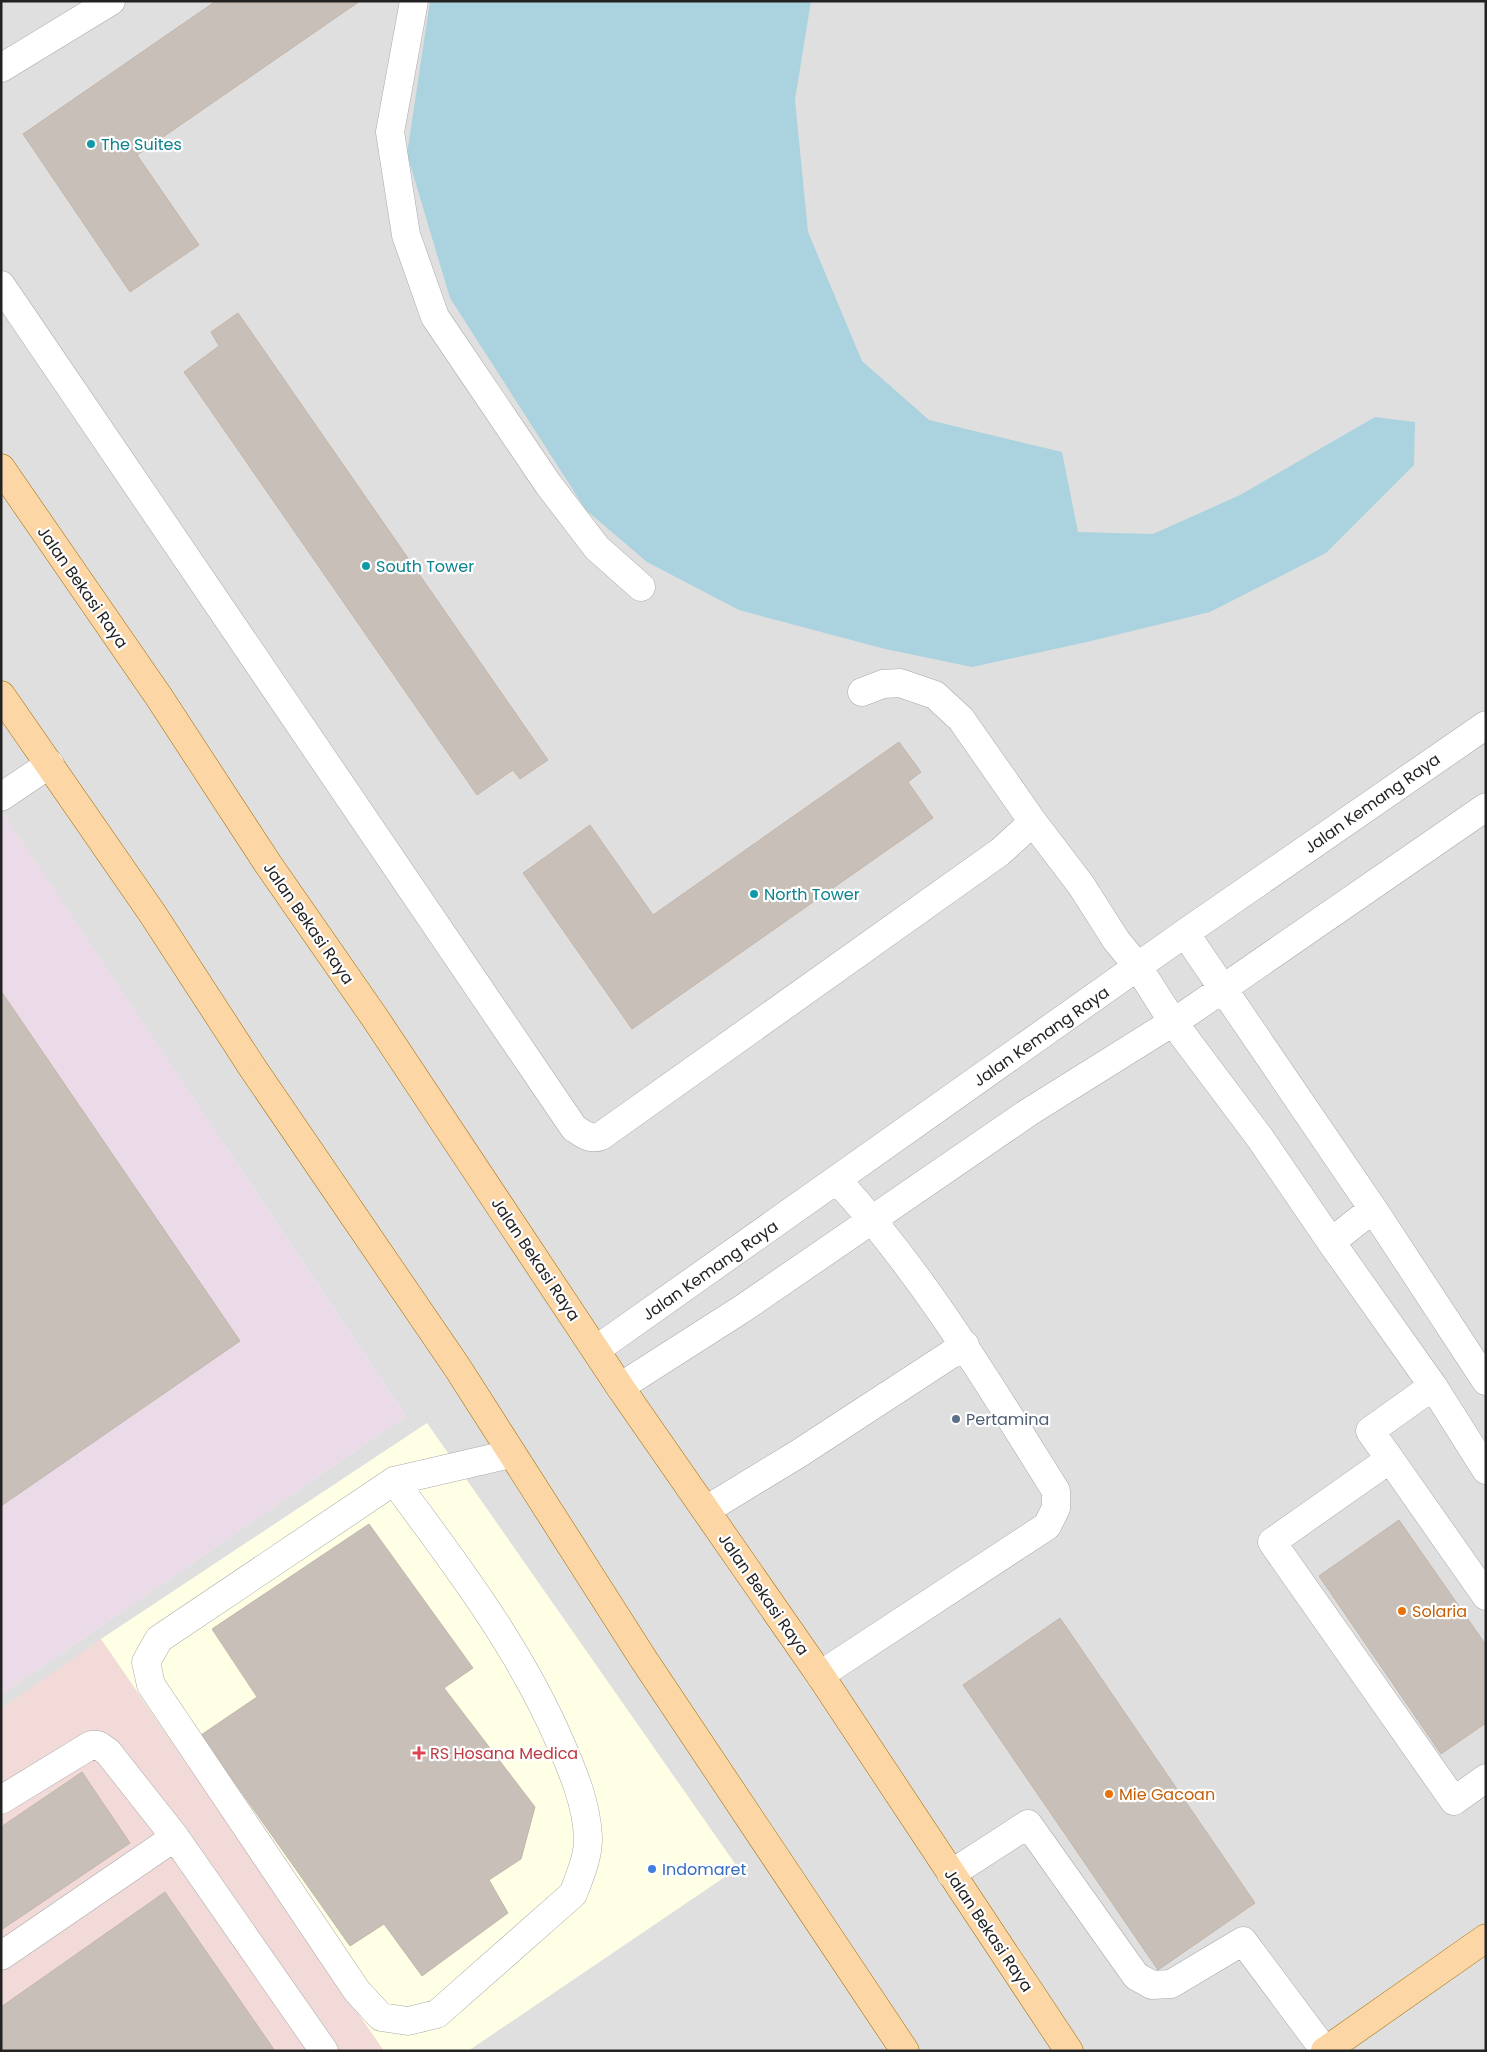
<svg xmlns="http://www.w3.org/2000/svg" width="1487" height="2052" font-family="Poppins,sans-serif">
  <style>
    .residential { fill: #e0dfdf }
    .commercial { fill: #f2dad9 }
    .industrial { fill: #ebdbe8 }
    .education { fill: #ffffe5 }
    .water { fill: #aad3df }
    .building { fill: #c7bfb8; stroke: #c4b6ab }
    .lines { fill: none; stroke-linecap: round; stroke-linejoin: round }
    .minor-casing { stroke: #a9a9a9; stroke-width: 29 }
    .major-casing { stroke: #a06b00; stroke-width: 29 }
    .minor { stroke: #fff; stroke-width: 28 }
    .major { stroke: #fcd6a4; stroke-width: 28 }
    .culture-dot { fill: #0f9aa8; stroke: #fff; stroke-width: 2 }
    .service-dot { fill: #5c6f8a; stroke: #fff; stroke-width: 2 }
    .food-dot { fill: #e8710a; stroke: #fff; stroke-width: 2 }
    .health-dot { fill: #e0444e; stroke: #fff; stroke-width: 2 }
    .shop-dot { fill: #3f7fe0; stroke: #fff; stroke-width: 2 }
    .labels { text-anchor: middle; stroke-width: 4.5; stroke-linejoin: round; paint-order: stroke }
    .culture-label { font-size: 16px; fill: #0d838f; stroke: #fff; text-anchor: start }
    .street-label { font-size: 16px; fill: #222; stroke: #fff }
    .service-label { font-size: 16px; fill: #4e5e75; stroke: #fff; text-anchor: start }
    .food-label { font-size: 16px; fill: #c56008; stroke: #fff; text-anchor: start }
    .health-label { font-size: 16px; fill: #be3a42; stroke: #fff; text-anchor: start }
    .shop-label { font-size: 16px; fill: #366cbe; stroke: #fff; text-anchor: start }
  </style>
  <rect width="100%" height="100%" fill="#f2efe9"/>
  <path class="residential" d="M1 1H1486V2051H1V1695L406 1416 1 811Z"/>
  <path class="commercial" d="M101 1639 384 2051H1V1709Z"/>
  <path class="industrial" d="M1 811 406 1416 1 1695Z"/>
  <path class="education" d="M427 1423 738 1868 468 2051H384L101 1639Z"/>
  <path class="water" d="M430 1H811L795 100 808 232 862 361 929 420 1062 452 1078 532 1153 534 1240 495 1375 417 1415 422 1414 465 1326 553 1210 612 1087 642 972 667 885 649 739 610 647 562 586 510 450 298 407 154Z"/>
  <path class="building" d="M216 1H360L137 155 199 245 130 292 23 134Z
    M238 313 548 760 520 779 513 770 477 795 184 372 219 346 211 332Z
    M899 742 921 772 908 782 933 818 632 1029 523 873 590 825 653 915Z
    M1 991 240 1341 1 1506Z
    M1399 1520 1486 1645V1723L1441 1754 1319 1576Z
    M369 1524 473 1668 444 1688 535 1807 521 1859 489 1880 508 1913 422 1976 384 1924 350 1946 201 1735 257 1697 212 1629Z
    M1060 1618 1255 1903 1158 1970 963 1685Z
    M82 1772 130 1843 1 1930V1827Z
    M165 1892 275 2051H3L1 2007Z"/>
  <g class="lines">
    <defs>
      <path id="minor" d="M414 1 390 132 406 235 435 317 548 484 597 548 641 587
        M1 68 111 1
        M1 285 574 1128C583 1134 590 1140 601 1136L1000 852 1033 822 1081 885 1116 940 1138 967 1173 1022 1260 1138 1331 1242 1433 1386 1486 1470
        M862 692 883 684 900 683 935 695 961 719 1033 822
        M1 797 50 764
        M1185 933 1373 1209 1486 1381
        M1331 1242 1373 1209
        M597 1349 1185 933 1486 725
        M620 1387 742 1309 1029 1112 1189 1012 1486 807
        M1390 1459 1370 1431 1433 1386
        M394 1481C455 1563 519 1647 560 1742 573 1772 586 1802 588 1836 589 1855 580 1876 573 1894L437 2014 408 2021 381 2017 357 1991 151 1685 146 1662 159 1639 394 1481 511 1454
        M706 1510 798 1454 965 1345
        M1486 1596 1390 1459 1272 1542 1454 1801 1486 1778
        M820 1675 1047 1526 1056 1508V1491C989 1384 923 1273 837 1180
        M1 1800 91 1745H98L108 1752 175 1837 324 2051
        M951 1874 1028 1824 1136 1976 1152 1985 1171 1984 1243 1941 1325 2051
        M1 1956 175 1837"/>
      <path id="major" d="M1 468 159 697 268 864 375 1018 620 1387 820 1675 1069 2051
        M1 695 152 913 254 1070 457 1367 644 1660 905 2051
        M1325 2051 1486 1938"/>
    </defs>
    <use href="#minor" class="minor-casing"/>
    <use href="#major" class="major-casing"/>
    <use href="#minor" class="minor"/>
    <use href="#major" class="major"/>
  </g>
  <g class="culture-dot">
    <circle cx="91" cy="144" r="5"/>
    <circle cx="366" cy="566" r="5"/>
    <circle cx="754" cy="894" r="5"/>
  </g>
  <circle class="service-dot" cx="956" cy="1419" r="5"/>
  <g class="food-dot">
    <circle cx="1402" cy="1611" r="5"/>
    <circle cx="1109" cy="1794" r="5"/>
  </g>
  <path class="health-dot" d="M416.5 1745.5h5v5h5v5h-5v5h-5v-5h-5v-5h5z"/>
  <circle class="shop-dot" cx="652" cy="1869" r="5"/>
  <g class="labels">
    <g class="culture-label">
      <text x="101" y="150">The Suites</text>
      <text x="376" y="572">South Tower</text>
      <text x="764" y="900">North Tower</text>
    </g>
    <g class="street-label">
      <text transform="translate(83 587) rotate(55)" y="6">Jalan Bekasi Raya</text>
      <text transform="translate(1372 803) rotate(-35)" y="6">Jalan Kemang Raya</text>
      <text transform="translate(309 923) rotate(55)" y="6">Jalan Bekasi Raya</text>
      <text transform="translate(1041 1036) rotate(-35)" y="6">Jalan Kemang Raya</text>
      <text transform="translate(536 1259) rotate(56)" y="6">Jalan Bekasi Raya</text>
      <text transform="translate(710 1270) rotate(-35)" y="6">Jalan Kemang Raya</text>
      <text transform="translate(764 1594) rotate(55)" y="6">Jalan Bekasi Raya</text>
      <text transform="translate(989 1930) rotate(56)" y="6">Jalan Bekasi Raya</text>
    </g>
    <g class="service-label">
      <text x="966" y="1425">Pertamina</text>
    </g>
    <g class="food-label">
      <text x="1412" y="1617">Solaria</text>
      <text x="1119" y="1800">Mie Gacoan</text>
    </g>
    <g class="health-label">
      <text x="430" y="1759">RS Hosana Medica</text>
    </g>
    <g class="shop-label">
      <text x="662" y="1875">Indomaret</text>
    </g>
  </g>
  <rect width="1487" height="2052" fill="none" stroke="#222222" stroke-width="5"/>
</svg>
